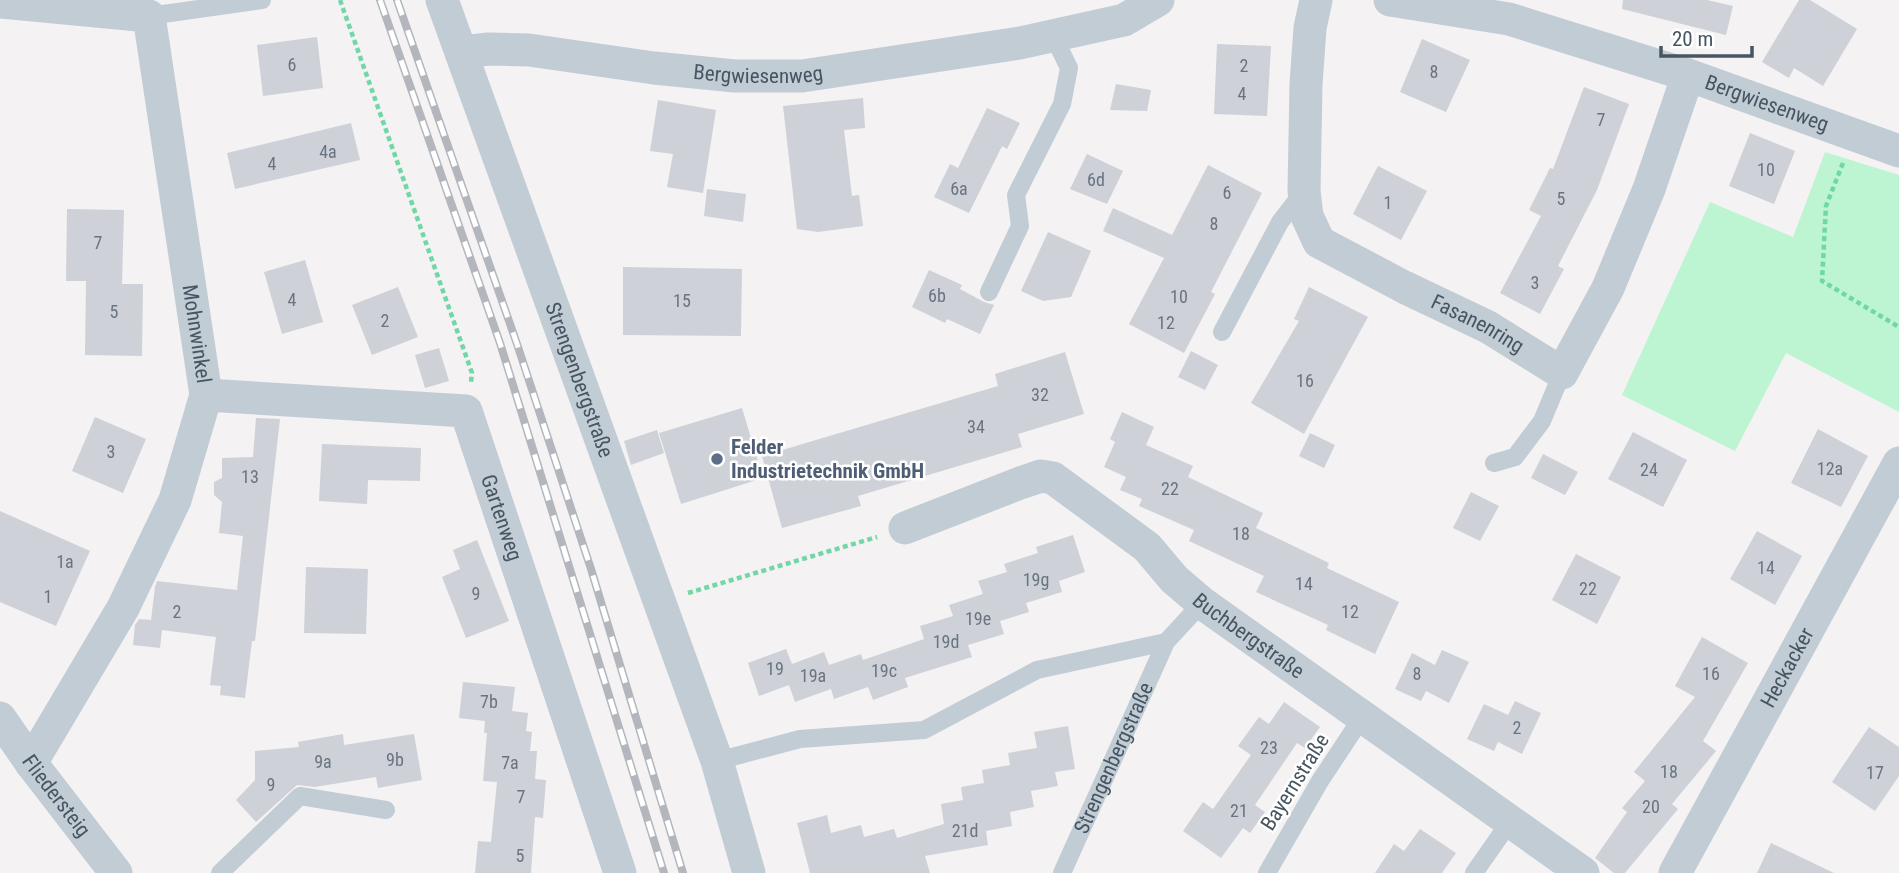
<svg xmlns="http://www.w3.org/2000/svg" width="1899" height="873" font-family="'Roboto Condensed',sans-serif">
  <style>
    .green { fill: #bdf5d3 }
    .building { fill: #ced1d8 }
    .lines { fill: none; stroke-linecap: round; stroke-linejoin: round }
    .path { stroke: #71d7a4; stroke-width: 4.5; stroke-dasharray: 5 3.5; stroke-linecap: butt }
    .lane { stroke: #c2ccd5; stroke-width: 18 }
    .street { stroke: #c2ccd5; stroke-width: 33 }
    .rail-casing { stroke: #b3b7bd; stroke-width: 8 }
    .rail { stroke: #fff; stroke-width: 5; stroke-dasharray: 16; stroke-linecap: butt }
    .service-dot { fill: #5c6f8a; stroke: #fff; stroke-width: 2.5 }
    .labels { text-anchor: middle; stroke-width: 5; stroke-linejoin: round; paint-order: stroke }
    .number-label { font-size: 18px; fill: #697480 }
    .street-label { font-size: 21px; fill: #475562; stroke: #fff }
    .service-label { font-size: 21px; font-weight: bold; fill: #4e5e75; stroke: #fff; text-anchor: start }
  </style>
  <rect width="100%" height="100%" fill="#f4f2f2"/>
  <path class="green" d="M1825 152 1899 175V412L1786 353 1735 451 1622 395 1710 202 1793 237Z"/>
  <path class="building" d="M1623 0H1707L1733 6 1726 35 1622 9Z
    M1799 0H1810L1857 29 1823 86 1794 68 1789 78 1762 62Z
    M317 37 323 88 263 96 257 45Z
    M1422 39 1470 60 1446 112 1400 92Z
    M1217 44 1271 46 1267 116 1214 114Z
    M1116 84 1151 90 1147 111 1110 110Z
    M1584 87 1629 104 1597 190 1558 266 1564 269 1540 314 1500 293 1541 216 1529 210 1550 168 1553 169Z
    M863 98 865 128 844 130 852 196 859 195 863 226 818 232 797 229 783 106Z
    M658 100 716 110 703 193 667 187 673 154 650 151Z
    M987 108 1020 123 1007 149 1002 146 969 213 934 197 950 164 958 168Z
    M351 123 360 160 235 189 227 153Z
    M1750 133 1795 151 1774 204 1729 186Z
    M1087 154 1123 171 1107 204 1070 189Z
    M1208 165 1262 193 1211 292 1215 294 1184 353 1129 324 1164 258 1103 231 1113 208 1172 235Z
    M1378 166 1427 191 1401 240 1353 214Z
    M707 189 746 194 743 222 704 216Z
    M67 209 124 210 122 284H143L142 356 85 355 86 281H66Z
    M1048 232 1091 251 1071 297 1043 301 1021 291Z
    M305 260 323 322 282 334 264 272Z
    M623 267 742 269 741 336 623 335Z
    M929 270 962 285 960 289 984 302 994 305 980 334 947 319 945 323 912 307Z
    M398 287 418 337 372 355 352 305Z
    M1309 287 1368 317 1304 434 1251 403 1299 321 1294 319Z
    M439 348 449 381 425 388 415 355Z
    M1191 351 1218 365 1205 390 1178 377Z
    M1065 352 1084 414 1018 434 1022 447 858 496 861 506 782 528 762 456 998 386 995 374Z
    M742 408 763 478 681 504 659 433Z
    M1122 412 1154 427 1146 445 1193 466 1188 477 1263 513 1256 528 1329 563 1327 568 1399 602 1375 654 1326 630 1328 625 1256 592 1264 576 1189 541 1194 530 1139 506 1142 499 1120 490 1126 477 1104 467 1115 442 1110 439Z
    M95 417 146 439 123 493 72 471Z
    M256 418 280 419 255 641H252L245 698 220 695 221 686 210 685 216 637 162 630 160 648 133 645 135 625 139 619 151 620 155 587 157 581 237 590 243 536 219 533 222 502 214 495V482L222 478V458L253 457Z
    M1818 429 1868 456 1841 507 1791 483Z
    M657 430 664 453 631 465 624 441Z
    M1633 432 1687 460 1663 507 1608 479Z
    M1310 433 1335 445 1324 468 1299 456Z
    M322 444 421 448 420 481 368 480 367 504 319 501Z
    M1543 454 1578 472 1565 495 1531 478Z
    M1471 492 1499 506 1480 541 1453 528Z
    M0 511 90 551 56 626 0 602Z
    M1757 531 1802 556 1775 605 1730 579Z
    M1073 535 1085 572 1059 581 1062 592 1026 603 1029 612 1000 621 1004 634 968 645 972 657 905 678 908 687 873 700 868 687 834 699 831 689 795 702 789 685 759 696 748 663 786 649 792 664 824 652 829 665 861 654 863 660 924 639 920 626 953 616 949 605 983 594 978 581 1007 572 1004 564 1038 553 1036 547Z
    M477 540 509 621 466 638 442 577 460 569 453 550Z
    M1576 554 1621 577 1597 624 1552 600Z
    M306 567 368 569 366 634 304 633Z
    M1702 637 1748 663 1703 741 1716 751 1672 804 1678 809 1625 873H1614L1595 858 1627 812 1622 808 1645 781 1634 772 1695 697 1675 686Z
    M1442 650 1469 662 1449 703 1426 691 1421 701 1395 689 1412 653 1435 665Z
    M463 682 515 687 512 711 528 713 526 731 532 732 530 751H537L535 779 546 780 543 818 535 817 531 873H475L478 841 491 842 497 782 483 781 487 733H484L485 721 459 718Z
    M1515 701 1541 713 1522 754 1498 742 1494 751 1467 739 1484 704 1508 715Z
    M1284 702 1320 727 1305 748 1297 743 1255 805 1265 812 1250 833 1243 828 1221 858 1183 831 1203 802 1213 809 1251 755 1238 746 1259 717 1269 724Z
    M1068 726 1075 769 1055 772 1058 786 1031 791 1034 807 1010 812 1012 826 986 831 988 845 925 856 930 873H810L797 823 827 815 831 833 861 825 864 837 894 829 897 838 944 824 941 804 963 800 961 787 984 783 982 770 1010 765 1008 753 1037 748 1034 732Z
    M1869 727 1899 747V776L1875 811 1832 782Z
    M343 734 344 745 414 734 422 780 378 788 376 777 315 787 297 785 256 822 236 800 255 780V751L299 747 298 742Z
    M1420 829 1456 853 1442 873H1375L1394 844 1404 851Z
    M1771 843 1834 873H1757Z"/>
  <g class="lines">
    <path class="path" d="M340 0 472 373 471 382
      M1843 163 1826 206 1822 281 1899 327
      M688 593 877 537"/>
    <g class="lane">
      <path d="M149 16 262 0"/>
      <path d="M989 292 1020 226 1016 195 1062 104 1069 68 1053 35"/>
      <path d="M1222 332 1280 222 1304 191"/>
      <path d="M1494 463 1515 457 1542 421 1562 373"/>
      <path d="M717 761 800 739 924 730 1037 670 1166 642"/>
      <path d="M220 873 300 796 386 810"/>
      <path id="s1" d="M1062 873 1166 642 1202 603"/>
      <path d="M1267 873 1320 781 1363 716"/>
      <path d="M1474 873 1509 823"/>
    </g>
    <g class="street">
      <path id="s2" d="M442 0 717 761 749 873"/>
      <path id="s3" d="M1316 0 1310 28 1306 84 1304 191 1307 216 1319 242 1404 287 1488 327 1562 373 1608 288 1649 189 1688 75"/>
      <path id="s4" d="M1390 0 1509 19 1688 75 1899 151"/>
      <path id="s5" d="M0 2 149 16 206 395 175 500 123 608 31 763"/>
      <path id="s6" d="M461 52 489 49 529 50 654 68 735 76H802L1020 43 1124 20 1158 0"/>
      <path id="s7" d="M206 395 466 411 620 873"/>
      <path id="s8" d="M905 528 1020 483 1041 476 1053 478 1147 547 1174 579 1202 603 1583 873"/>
      <path id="s9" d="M0 718 31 763 116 873"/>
      <path id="s10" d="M1675 873 1899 463"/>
    </g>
    <defs>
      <path id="rail" d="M380 0 500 343 664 873
        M397 0 517 344 591 569 683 873"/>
    </defs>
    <use href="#rail" class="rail-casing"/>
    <use href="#rail" class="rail"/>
  </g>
  <circle class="service-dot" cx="717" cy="459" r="7"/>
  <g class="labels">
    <g class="number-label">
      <text x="292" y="71">6</text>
      <text x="1244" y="72">2</text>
      <text x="1434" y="78">8</text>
      <text x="1242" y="100">4</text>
      <text x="1601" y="126">7</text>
      <text x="328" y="158">4a</text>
      <text x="272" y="170">4</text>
      <text x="1766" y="176">10</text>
      <text x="1096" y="186">6d</text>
      <text x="959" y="195">6a</text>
      <text x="1227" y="199">6</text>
      <text x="1561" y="205">5</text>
      <text x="1388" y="209">1</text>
      <text x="1214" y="230">8</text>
      <text x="98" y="249">7</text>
      <text x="1535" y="289">3</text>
      <text x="937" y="302">6b</text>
      <text x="1179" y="303">10</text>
      <text x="292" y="306">4</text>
      <text x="682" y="307">15</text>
      <text x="114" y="318">5</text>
      <text x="385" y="327">2</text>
      <text x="1166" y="329">12</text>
      <text x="1305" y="387">16</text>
      <text x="1040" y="401">32</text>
      <text x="976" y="433">34</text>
      <text x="111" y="458">3</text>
      <text x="1830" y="475">12a</text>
      <text x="1649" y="476">24</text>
      <text x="250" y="483">13</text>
      <text x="1170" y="495">22</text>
      <text x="1241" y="540">18</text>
      <text x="65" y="568">1a</text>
      <text x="1766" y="574">14</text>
      <text x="1036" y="586">19g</text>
      <text x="1304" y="590">14</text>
      <text x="1588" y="595">22</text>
      <text x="476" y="600">9</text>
      <text x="48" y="603">1</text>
      <text x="177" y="618">2</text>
      <text x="1350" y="618">12</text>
      <text x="978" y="625">19e</text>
      <text x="946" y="648">19d</text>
      <text x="775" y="675">19</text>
      <text x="884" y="677">19c</text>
      <text x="1417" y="680">8</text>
      <text x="1711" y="680">16</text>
      <text x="813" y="682">19a</text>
      <text x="489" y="708">7b</text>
      <text x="1517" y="734">2</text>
      <text x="1269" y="754">23</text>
      <text x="395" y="766">9b</text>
      <text x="323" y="768">9a</text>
      <text x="510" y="769">7a</text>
      <text x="1669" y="778">18</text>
      <text x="1875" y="779">17</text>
      <text x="271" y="791">9</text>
      <text x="521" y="803">7</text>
      <text x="1651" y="813">20</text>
      <text x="1239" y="817">21</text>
      <text x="965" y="837">21d</text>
      <text x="520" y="862">5</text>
    </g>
    <g class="street-label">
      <text dy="7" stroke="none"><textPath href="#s6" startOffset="299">Bergwiesenweg</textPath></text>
      <text dy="7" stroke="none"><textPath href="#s4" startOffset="392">Bergwiesenweg</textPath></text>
      <text dy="7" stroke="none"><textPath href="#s3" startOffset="424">Fasanenring</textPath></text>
      <text dy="7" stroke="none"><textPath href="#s5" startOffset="471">Mohnwinkel</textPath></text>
      <text dy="7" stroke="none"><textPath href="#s2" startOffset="404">Strengenbergstraße</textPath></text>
      <text dy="7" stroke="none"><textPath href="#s7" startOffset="373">Gartenweg</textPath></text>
      <text dy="7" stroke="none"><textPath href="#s8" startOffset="410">Buchbergstraße</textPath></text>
      <text dy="7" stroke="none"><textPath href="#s10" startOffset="234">Heckacker</textPath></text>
      <text dy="7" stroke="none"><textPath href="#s1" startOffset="126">Strengenbergstraße</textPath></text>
      <text transform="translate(1295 782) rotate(-58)" y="7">Bayernstraße</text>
      <text dy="7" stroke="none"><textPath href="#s9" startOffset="96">Fliedersteig</textPath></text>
    </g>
    <g class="service-label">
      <text x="731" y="454">Felder<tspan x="731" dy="24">Industrietechnik GmbH</tspan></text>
    </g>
  </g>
  <path d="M1661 46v10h91v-10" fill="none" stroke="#475562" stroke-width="3.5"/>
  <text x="1672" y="46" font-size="21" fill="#475562" stroke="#ffffff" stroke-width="5" paint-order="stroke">20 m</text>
</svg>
